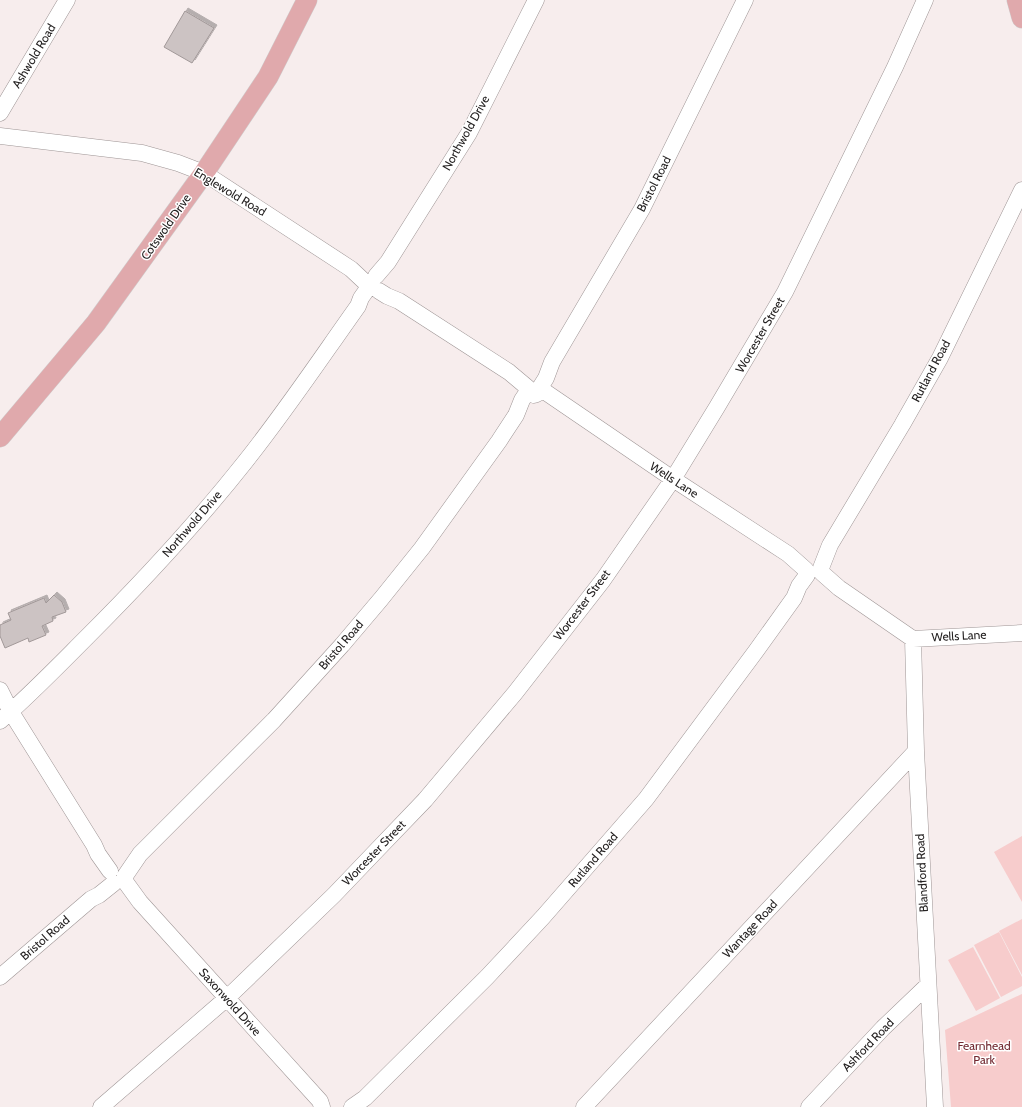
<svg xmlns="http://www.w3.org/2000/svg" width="1022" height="1107" font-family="Cabin,sans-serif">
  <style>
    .green { fill: #f7cccc }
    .building { fill: #ccc3c3; stroke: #a19898; filter: url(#shadow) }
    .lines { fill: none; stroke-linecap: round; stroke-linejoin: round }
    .minor-casing { stroke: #9e9595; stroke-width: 17 }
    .major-casing { stroke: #cfcece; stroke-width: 21 }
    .minor { stroke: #fff; stroke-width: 16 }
    .major { stroke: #e0a9ac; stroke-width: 20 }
    .labels { text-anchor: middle; stroke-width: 3; stroke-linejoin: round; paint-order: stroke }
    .street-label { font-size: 12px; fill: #252222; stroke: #fff }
    .park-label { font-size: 12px; fill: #722931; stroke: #fff }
  </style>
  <defs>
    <filter id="shadow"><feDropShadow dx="3" dy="-3" stdDeviation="0" flood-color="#0004"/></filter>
  </defs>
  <rect width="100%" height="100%" fill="#f7eded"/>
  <path class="green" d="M1022 836V902L994 852Z
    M1022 919V975L999 931Z
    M999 932 1022 977V986L1001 997 974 945Z
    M973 947 1000 998 976 1011 948 960Z
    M1022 994V1107H951L945 1030Z"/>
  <path class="building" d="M185 11 214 28 192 63 164 47Z
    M54 595 62 602 66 612 52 617 53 621 42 626 46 635 29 642 28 638 5 648 0 636V625L11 620 8 613 44 598 46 603Z"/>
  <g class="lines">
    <defs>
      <path id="minor" d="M0 113 67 0
        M0 136 142 153 178 163 204 173 351 269 367 284
        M376 276 388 262 469 133 536 0
        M379 291 387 296 399 301 509 372 528 388 530 393 534 395 537 394
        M541 386 546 378 552 362 642 209 745 0
        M541 389 673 479 788 554 806 570
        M821 568 830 545 902 425 940 358 1022 190
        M822 573 839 588 913 639 1022 633
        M913 639 916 751 935 1107
        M0 690 11 712 94 845 98 854 110 871
        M0 721C30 695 58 666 87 637 142 582 196 524 245 462 285 412 321 358 358 306L361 298 368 288
        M125 876 140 854 274 720 342 645 381 599 422 548 499 441 516 415 522 400 528 391
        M124 880 140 902 320 1101 322 1107
        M0 977 91 899 99 895 114 883
        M101 1107 227 998 334 895 377 850 425 800 515 693 603 580 673 479 717 407 785 292 895 67 925 0
        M352 1107 365 1098 487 977 543 917 646 799 756 651 794 598 799 586 807 575
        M584 1107 916 751
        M809 1107 883 1028 928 985"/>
      <path id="major" d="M1017 0 1022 18
        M0 437 96 323 204 173 268 77 307 0"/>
    </defs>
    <use href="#minor" class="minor-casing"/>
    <use href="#major" class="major-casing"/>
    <use href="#minor" class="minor"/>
    <use href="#major" class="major"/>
  </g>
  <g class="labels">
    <g class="street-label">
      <text transform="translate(34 56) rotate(-59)" y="4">Ashwold Road</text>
      <text transform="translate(466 133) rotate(-61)" y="4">Northwold Drive</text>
      <text transform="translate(654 184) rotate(-63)" y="4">Bristol Road</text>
      <text transform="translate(230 192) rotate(31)" y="4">Englewold Road</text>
      <text transform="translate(166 227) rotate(-55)" y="4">Cotswold Drive</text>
      <text transform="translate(760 335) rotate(-60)" y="4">Worcester Street</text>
      <text transform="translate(931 371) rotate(-62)" y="4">Rutland Road</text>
      <text transform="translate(674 480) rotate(33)" y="4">Wells Lane</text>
      <text transform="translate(192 524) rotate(-49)" y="4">Northwold Drive</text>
      <text transform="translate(582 605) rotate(-53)" y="4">Worcester Street</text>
      <text transform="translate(959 636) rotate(-3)" y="4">Wells Lane</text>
      <text transform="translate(341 645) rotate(-49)" y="4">Bristol Road</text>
      <text transform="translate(374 853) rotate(-46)" y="4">Worcester Street</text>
      <text transform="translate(593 860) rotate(-49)" y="4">Rutland Road</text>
      <text transform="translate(922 873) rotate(-93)" y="4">Blandford Road</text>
      <text transform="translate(750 929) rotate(-47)" y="4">Wantage Road</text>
      <text transform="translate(45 938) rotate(-41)" y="4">Bristol Road</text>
      <text transform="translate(230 1002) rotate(48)" y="4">Saxonwold Drive</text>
      <text transform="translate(868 1045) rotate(-46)" y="4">Ashford Road</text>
    </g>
    <g class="park-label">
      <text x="984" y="1050">Fearnhead<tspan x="984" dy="14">Park</tspan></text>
    </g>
  </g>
</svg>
